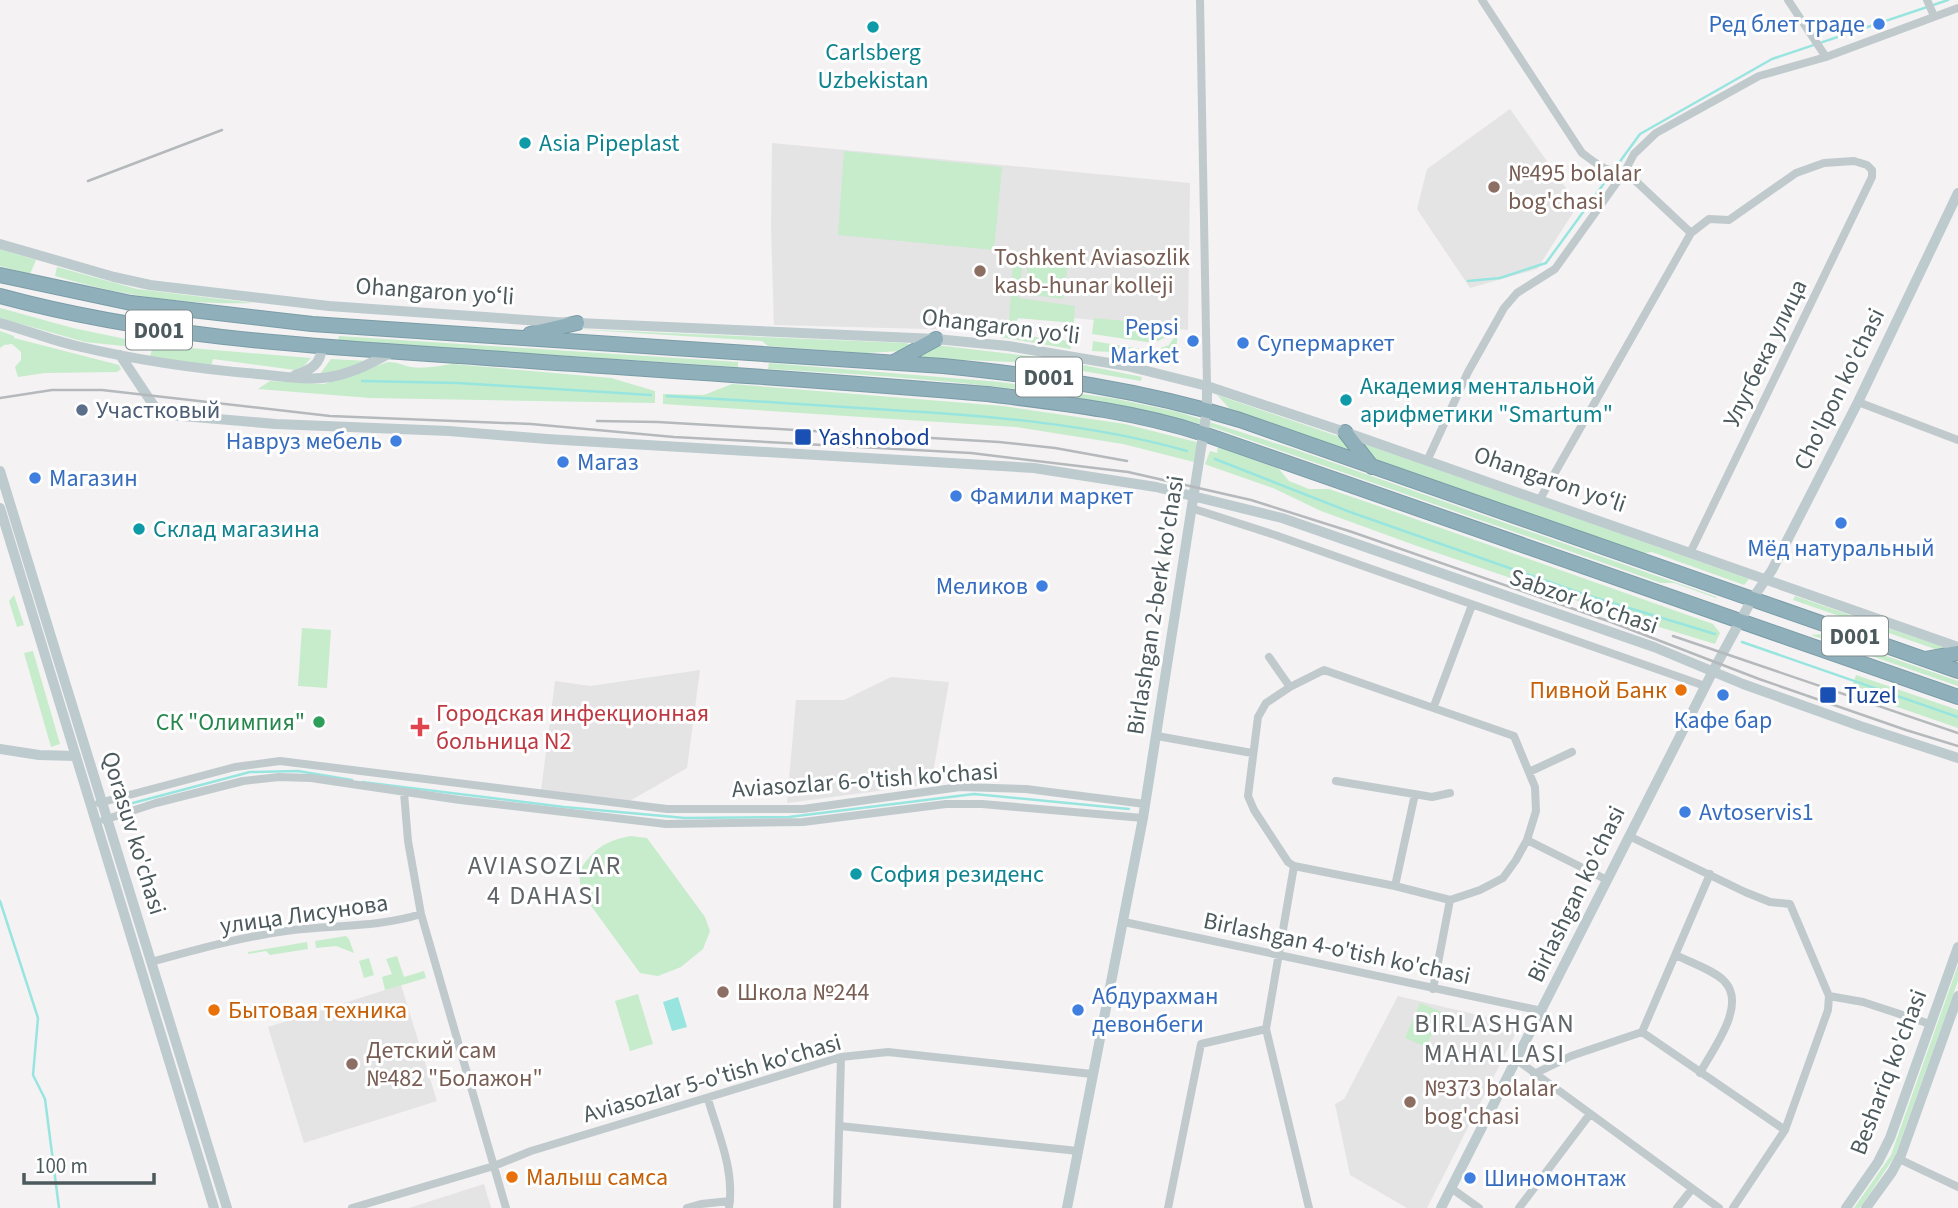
<svg xmlns="http://www.w3.org/2000/svg" width="1958" height="1208" font-family="'Source Sans 3',sans-serif">
  <style>
    .education { fill: #e5e4e4 }
    .green { fill: #c6eccb }
    .water { fill: #98e5e0 }
    .lines { fill: none; stroke-linecap: round; stroke-linejoin: round }
    .stream { stroke: #98e5e0; stroke-width: 2.5 }
    .highway-casing { stroke: #7a9ca7; stroke-width: 16 }
    .street { stroke: #c0cacd; stroke-width: 8 }
    .secondary { stroke: #bdcace; stroke-width: 10 }
    .highway { stroke: #8fb0bb; stroke-width: 14 }
    .rail { stroke: #b5b9bc; stroke-width: 2.5 }
    .shop-dot { fill: #3f7fe0; stroke: #fff; stroke-width: 2.5 }
    .culture-dot { fill: #0f9aa8; stroke: #fff; stroke-width: 2.5 }
    .education-dot { fill: #8d6e63; stroke: #fff; stroke-width: 2.5 }
    .service-dot { fill: #5c6f8a; stroke: #fff; stroke-width: 2.5 }
    .transit-dot { fill: #1a4fb4; stroke: #fff; stroke-width: 2.5 }
    .food-dot { fill: #e8710a; stroke: #fff; stroke-width: 2.5 }
    .leisure-dot { fill: #2e9e5b; stroke: #fff; stroke-width: 2.5 }
    .health-dot { fill: #e0444e; stroke: #fff; stroke-width: 2.5 }
    .labels { text-anchor: middle; stroke-width: 6; stroke-linejoin: round; paint-order: stroke }
    .shield { fill: #fff; stroke: #828c8e; stroke-width: 2 }
    .shield-label { font-size: 23px; font-weight: bold; fill: #4c5a5e }
    .shop-label { font-size: 24px; fill: #366cbe; stroke: #fff; text-anchor: start }
    .culture-label { font-size: 24px; fill: #0d838f; stroke: #fff; text-anchor: start }
    .education-label { font-size: 24px; fill: #785e54; stroke: #fff; text-anchor: start }
    .street-label { font-size: 24px; fill: #4c5a5e; stroke: #fff }
    .service-label { font-size: 24px; fill: #4e5e75; stroke: #fff; text-anchor: start }
    .transit-label { font-size: 24px; fill: #164399; stroke: #fff; text-anchor: start }
    .food-label { font-size: 24px; fill: #c56008; stroke: #fff; text-anchor: start }
    .health-label { font-size: 24px; fill: #be3a42; stroke: #fff; text-anchor: start }
    .leisure-label { font-size: 24px; fill: #27864d; stroke: #fff; text-anchor: end }
    .neighbourhood-label { font-size: 26px; letter-spacing: 2px; fill: #5f6466; stroke: #fff }
  </style>
  <rect width="100%" height="100%" fill="#f4f2f3"/>
  <path class="education" d="M1510 109 1578 205 1537 269 1470 288 1417 209 1427 169Z
    M772 143 1190 183 1188 330 1027 313 1001 331 774 325 771 228Z
    M700 670 687 768 628 802 541 791 555 681 590 686Z
    M891 677 949 682 931 784 787 803 796 700H844Z
    M401 985 437 1101 304 1143 268 1027Z
    M1398 996 1520 1025 1427 1208H1407L1350 1175 1335 1104 1344 1099Z
    M484 1184 491 1208H409Z"/>
  <path class="green" d="M844 151 1002 167 994 250 838 235Z
    M0 249 36 260 30 274 0 266Z
    M1013 261 1023 262 1019 298 1075 306 1074 323 1017 318V321L1014 322 1018 323 1017 335 1070 341 1071 349 1000 337 1002 322H1009Z
    M1028 261 1068 266 1063 299 1024 294Z
    M57 267 137 289 254 303C182 305 124 296 55 276Z
    M0 308 73 328 154 345 311 358 304 366 295 370 213 359 211 366 150 357 152 349 85 342 0 318Z
    M1094 318 1175 326 1166 337 1154 343 1092 334Z
    M573 329 906 343 911 345 902 351 866 353 768 346 762 341Z
    M0 331 14 336V338L119 365 121 369 117 372 45 373 18 377 15 367 21 360V352L12 344 4 345 0 348Z
    M1178 331 1175 361 1112 350 1111 352 1092 351 1093 341 1153 351 1169 345Z
    M339 336 738 362V367L338 341Z
    M936 345 1054 359 1142 377 1141 381 1036 363 919 358 918 356Z
    M331 359 368 361 344 369 320 374Z
    M388 362C397 362 402 365 411 367 424 369 439 366 452 364L611 378 655 391V403L370 398 258 389 270 381 324 384Z
    M769 363 1000 382 1117 399 1178 412 1297 450 1717 597 1716 598 1674 583H1661L1218 429C1072 387 920 378 768 369Z
    M732 384 1003 406 1125 424 1204 444 1198 463 1123 444 1016 427 663 404V394L704 395Z
    M1217 395 1343 438 1355 454 1229 408Z
    M1362 443 1749 579 1744 585 1652 552 1638 554 1372 460Z
    M1218 447 1279 469 1289 481 1309 489H1329L1384 508 1713 624 1720 633 1715 644 1607 611 1417 546 1321 511 1273 488 1207 465 1205 464 1210 451 1217 453Z
    M14 595 24 625 17 627 9 601Z
    M1795 596 1949 649 1938 650 1793 600Z
    M302 628 331 630 327 688 298 686Z
    M1823 634 1958 681V686L1811 635Z
    M33 651 60 744 51 747 24 653Z
    M1856 675 1958 710V728L1851 691Z
    M630 836 647 838 705 917 710 931 703 949 681 967 658 976 640 973 581 892 579 871C595 848 603 842 630 836Z
    M346 936 349 939 354 953 336 946 316 948 315 941Z
    M307 942 308 949 270 955 266 951 248 954V952Z
    M397 956 404 977 424 971 426 978 385 990 382 977 392 974 386 959Z
    M369 958 374 975 364 978 359 961Z
    M1958 965V981L1895 1156 1860 1208H1854L1891 1155Z
    M638 994 653 1044 630 1051 615 1001Z
    M1420 1003 1442 1012 1426 1047 1405 1038Z"/>
  <path class="water" d="M678 997 687 1027 672 1031 663 1002Z"/>
  <g class="lines">
    <path class="stream" d="M1468 281 1500 278 1546 263 1640 134 1772 59 1948 0
      M362 381 458 383 651 395
      M667 396C742 400 816 405 891 410 990 416 1092 424 1187 451
      M1215 459 1350 512 1586 595 1715 634
      M1742 642 1958 717
      M362 782 564 807 685 818 789 817 974 794 1129 809
      M129 804 250 772 298 771 352 780
      M0 901 38 1018 33 1075 45 1099 59 1208"/>
    <defs>
      <path id="highway" d="M0 275 131 303 312 324 943 366C1044 376 1142 390 1240 420L1958 671
        M0 296C151 337 305 346 460 356 636 369 812 379 987 394 1060 403 1134 411 1204 434L1958 697
        M530 334 577 323
        M894 362 936 339
        M1345 432 1372 467
        M1925 659 1958 653"/>
    </defs>
    <use href="#highway" class="highway-casing"/>
    <path class="street" d="M1200 0 1207 386
      M1482 0 1582 153C1596 163 1607 174 1625 171L1691 233
      M1788 0 1826 57
      M1927 0 1934 16
      M1858 402 1958 440
      M1427 461 1468 372 1504 308 1517 293 1555 269 1625 171 1634 154 1656 133 1759 76 1826 57 1958 8
      M1540 499 1691 233 1709 219 1729 220 1796 173 1824 163 1854 161 1867 165 1872 170V177L1690 553
      M1191 508 1275 535 1705 686
      M1269 657 1290 687
      M1324 670 1514 736 1535 787 1536 811 1527 840 1516 860 1503 878 1480 890 1450 900 1395 886 1294 866 1288 862 1254 810 1248 796 1258 717 1266 703 1290 687Z
      M1434 706 1472 605
      M1157 736 1252 753
      M1529 772 1572 752
      M1336 781 1432 797 1450 793
      M404 793 408 841 421 914 506 1208
      M99 803 235 767 280 761 667 809H803L960 787 1026 789 1145 804
      M104 820 156 803 243 781 279 777 311 778 460 800 666 824 803 822 946 804H982L1143 818
      M1629 836 1745 892 1770 902 1790 904 1829 996 1863 1002 1930 1024
      M1527 840 1607 880
      M1294 866 1266 1029 1309 1208
      M1395 886 1415 794
      M1124 922 1542 1011
      M1676 955C1689 962 1716 971 1725 982 1747 1006 1712 1050 1700 1073
      M151 962C198 949 245 936 293 930 336 925 380 927 421 914
      M1433 989 1450 900
      M1642 1032 1785 1130
      M1517 1060 1719 1208
      M1534 1074 1571 1056 1642 1032 1710 874
      M708 1099C718 1134 735 1170 729 1208
      M840 1126 1078 1151
      M1899 1159 1958 1187
      M1451 1188 1479 1208
      M352 1208 494 1166 531 1151 841 1057 888 1052 1092 1074
      M687 1208 701 1204 730 1201
      M837 1208 841 1057
      M1168 1208 1201 1044 1266 1029
      M1519 1208 1590 1114
      M1677 1208 1692 1189
      M1733 1208 1785 1130 1828 1010 1829 996"/>
    <path class="secondary" d="M0 244 114 277 150 285 329 306 555 322 936 339 1008 346 1127 366 1207 386 1345 432 1958 647
      M0 323C26 330 51 340 77 346 136 360 197 369 258 374 278 376 301 380 322 378 347 376 370 364 392 352
      M120 355 154 406 170 415 276 424 449 431 547 439 1034 468 1156 487 1282 518 1654 647 1743 684 1860 726 1958 758
      M295 375C311 370 321 364 322 347
      M0 471 227 1208
      M0 508 214 1208
      M0 749 39 755 76 756
      M1067 1208 1143 818 1207 410V386
      M1441 1208 1713 671 1751 601 1772 570 1858 402 1958 193
      M1846 1208 1878 1162 1890 1138 1958 947
      M1866 1208 1892 1172 1901 1155 1958 996"/>
    <use href="#highway" class="highway"/>
    <path class="rail" d="M88 181 222 130
      M0 398 52 390H102L330 416 531 424 674 437 971 453 1128 472 1251 500 1352 532 1611 622 1759 679 1906 730 1958 746
      M597 421 658 422 999 442 1055 448 1127 461
      M1673 636 1958 733"/>
  </g>
  <g class="shop-dot">
    <circle cx="1879" cy="24" r="7"/>
    <circle cx="1193" cy="341" r="7"/>
    <circle cx="1243" cy="343" r="7"/>
    <circle cx="396" cy="441" r="7"/>
    <circle cx="563" cy="462" r="7"/>
    <circle cx="35" cy="478" r="7"/>
    <circle cx="956" cy="496" r="7"/>
    <circle cx="1841" cy="523" r="7"/>
    <circle cx="1042" cy="586" r="7"/>
    <circle cx="1723" cy="695" r="7"/>
    <circle cx="1685" cy="812" r="7"/>
    <circle cx="1078" cy="1010" r="7"/>
    <circle cx="1470" cy="1178" r="7"/>
  </g>
  <g class="culture-dot">
    <circle cx="873" cy="27" r="7"/>
    <circle cx="525" cy="143" r="7"/>
    <circle cx="1346" cy="400" r="7"/>
    <circle cx="139" cy="529" r="7"/>
    <circle cx="856" cy="874" r="7"/>
  </g>
  <g class="education-dot">
    <circle cx="1494" cy="187" r="7"/>
    <circle cx="980" cy="271" r="7"/>
    <circle cx="723" cy="992" r="7"/>
    <circle cx="352" cy="1064" r="7"/>
    <circle cx="1410" cy="1102" r="7"/>
  </g>
  <circle class="service-dot" cx="82" cy="410" r="7"/>
  <g class="transit-dot">
    <rect x="794" y="428" width="18" height="18" rx="3.5"/>
    <rect x="1819" y="686" width="18" height="18" rx="3.5"/>
  </g>
  <g class="food-dot">
    <circle cx="1681" cy="690" r="7"/>
    <circle cx="214" cy="1010" r="7"/>
    <circle cx="512" cy="1177" r="7"/>
  </g>
  <circle class="leisure-dot" cx="319" cy="722" r="7"/>
  <path class="health-dot" d="M416.5 716.5h7v7h7v7h-7v7h-7v-7h-7v-7h7z"/>
  <g class="labels">
    <g class="shield">
      <rect x="126" y="310.5" width="66" height="39" rx="5"/>
      <rect x="1016" y="357.5" width="66" height="39" rx="5"/>
      <rect x="1822" y="616.5" width="66" height="39" rx="5"/>
    </g>
    <g class="shield-label">
      <text x="159" y="338">D001</text>
      <text x="1049" y="385">D001</text>
      <text x="1855" y="644">D001</text>
    </g>
    <g class="shop-label">
      <text x="1865" y="32" text-anchor="end">Ред блет траде</text>
      <text x="1179" y="335" text-anchor="end">Pepsi<tspan x="1179" dy="28">Market</tspan></text>
      <text x="1257" y="351">Супермаркет</text>
      <text x="382" y="449" text-anchor="end">Навруз мебель</text>
      <text x="577" y="470">Магаз</text>
      <text x="49" y="486">Магазин</text>
      <text x="970" y="504">Фамили маркет</text>
      <text x="1841" y="556" text-anchor="middle">Мёд натуральный</text>
      <text x="1028" y="594" text-anchor="end">Меликов</text>
      <text x="1723" y="728" text-anchor="middle">Кафе бар</text>
      <text x="1699" y="820">Avtoservis1</text>
      <text x="1092" y="1004">Абдурахман<tspan x="1092" dy="28">девонбеги</tspan></text>
      <text x="1484" y="1186">Шиномонтаж</text>
    </g>
    <g class="culture-label">
      <text x="873" y="60" text-anchor="middle">Carlsberg<tspan x="873" dy="28">Uzbekistan</tspan></text>
      <text x="539" y="151">Asia Pipeplast</text>
      <text x="1360" y="394">Академия ментальной<tspan x="1360" dy="28">арифметики "Smartum"</tspan></text>
      <text x="153" y="537">Склад магазина</text>
      <text x="870" y="882">София резиденс</text>
    </g>
    <g class="education-label">
      <text x="1508" y="181">№495 bolalar<tspan x="1508" dy="28">bog'chasi</tspan></text>
      <text x="994" y="265">Toshkent Aviasozlik<tspan x="994" dy="28">kasb-hunar kolleji</tspan></text>
      <text x="737" y="1000">Школа №244</text>
      <text x="366" y="1058">Детский сам<tspan x="366" dy="28">№482 "Болажон"</tspan></text>
      <text x="1424" y="1096">№373 bolalar<tspan x="1424" dy="28">bog'chasi</tspan></text>
    </g>
    <g class="street-label">
      <text transform="translate(435 291) rotate(4)" y="8">Ohangaron yoʻli</text>
      <text transform="translate(1001 326) rotate(7)" y="8">Ohangaron yoʻli</text>
      <text transform="translate(1765 353) rotate(-64)" y="8">Улугбека улица</text>
      <text transform="translate(1839 389) rotate(-64)" y="8">Cho'lpon ko'chasi</text>
      <text transform="translate(1550 479) rotate(19)" y="8">Ohangaron yoʻli</text>
      <text transform="translate(1584 601) rotate(19)" y="8">Sabzor ko'chasi</text>
      <text transform="translate(1155 605) rotate(-81)" y="8">Birlashgan 2-berk ko'chasi</text>
      <text transform="translate(865 780) rotate(-4)" y="8">Aviasozlar 6-o'tish ko'chasi</text>
      <text transform="translate(134 833) rotate(73)" y="8">Qorasuv ko'chasi</text>
      <text transform="translate(1576 894) rotate(-64)" y="8">Birlashgan ko'chasi</text>
      <text transform="translate(304 914) rotate(-8)" y="8">улица Лисунова</text>
      <text transform="translate(1337 948) rotate(12)" y="8">Birlashgan 4-o'tish ko'chasi</text>
      <text transform="translate(1888 1072) rotate(-69)" y="8">Beshariq ko'chasi</text>
      <text transform="translate(712 1078) rotate(-16)" y="8">Aviasozlar 5-o'tish ko'chasi</text>
    </g>
    <g class="service-label">
      <text x="96" y="418">Участковый</text>
    </g>
    <g class="transit-label">
      <text x="819" y="445">Yashnobod</text>
      <text x="1844" y="703">Tuzel</text>
    </g>
    <g class="food-label">
      <text x="1667" y="698" text-anchor="end">Пивной Банк</text>
      <text x="228" y="1018">Бытовая техника</text>
      <text x="526" y="1185">Малыш самса</text>
    </g>
    <g class="health-label">
      <text x="436" y="721">Городская инфекционная<tspan x="436" dy="28">больница N2</tspan></text>
    </g>
    <g class="leisure-label">
      <text x="305" y="730">СК "Олимпия"</text>
    </g>
    <g class="neighbourhood-label">
      <text x="545" y="874">AVIASOZLAR<tspan x="545" dy="30">4 DAHASI</tspan></text>
      <text x="1495" y="1032">BIRLASHGAN<tspan x="1495" dy="30">MAHALLASI</tspan></text>
    </g>
  </g>
  <path d="M24 1173v10h130v-10" fill="none" stroke="#4c5a5e" stroke-width="3.5"/>
  <text x="35" y="1173" font-size="21" fill="#4c5a5e" stroke="#ffffff" stroke-width="5" paint-order="stroke">100 m</text>
</svg>
